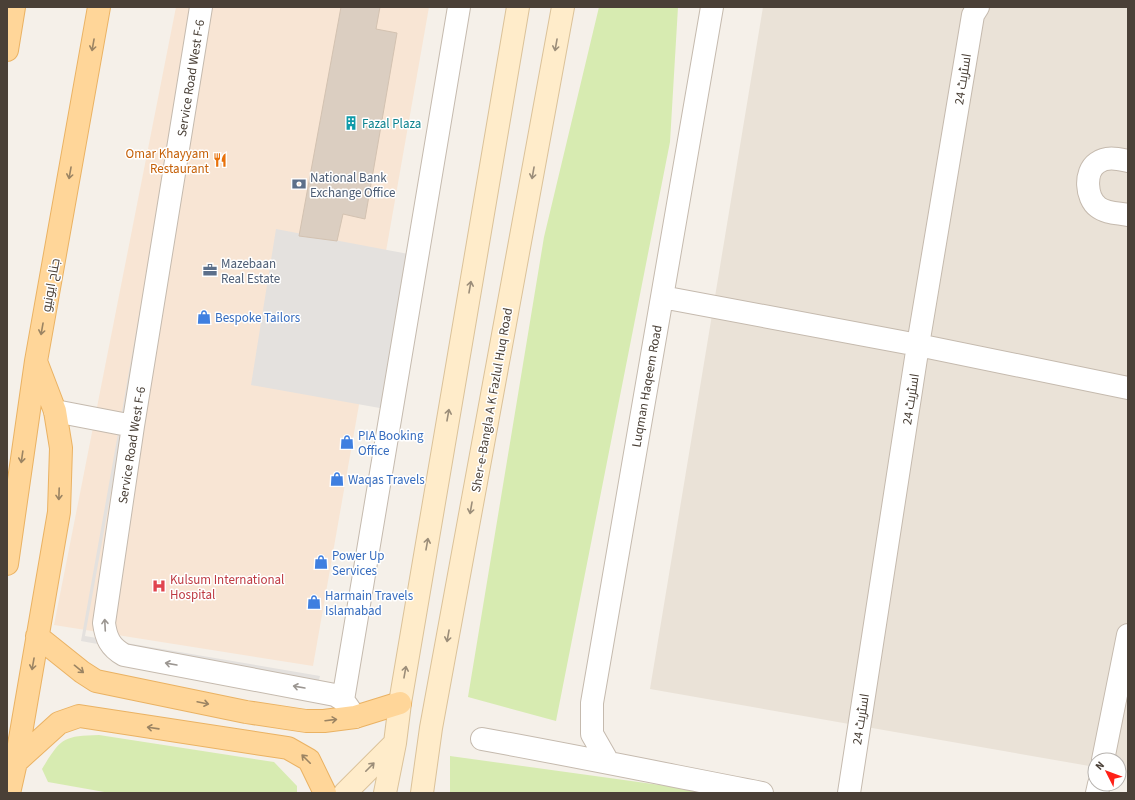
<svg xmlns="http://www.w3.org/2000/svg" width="1135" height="800" font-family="'Source Sans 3',Cairo,sans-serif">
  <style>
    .residential { fill: #eae2d7 }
    .commercial { fill: #f8e5d4 }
    .green { fill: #d7ebb1 }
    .parking { fill: #e4e1de }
    .building { fill: #dbcec1; stroke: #d3c2b1 }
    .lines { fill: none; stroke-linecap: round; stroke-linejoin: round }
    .street-casing { stroke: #c5baae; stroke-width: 24 }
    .secondary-casing { stroke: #dbc299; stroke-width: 24 }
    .primary-casing { stroke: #eab263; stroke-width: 24 }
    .street { stroke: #fff; stroke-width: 22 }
    .secondary { stroke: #ffecca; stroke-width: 22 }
    .primary { stroke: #ffd699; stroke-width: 22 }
    .oneway { stroke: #9b8463 }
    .oneway2 { stroke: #9b8d79 }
    .oneway3 { stroke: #9b9691 }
    .labels { text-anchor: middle; stroke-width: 3; stroke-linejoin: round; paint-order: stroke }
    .street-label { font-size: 13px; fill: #4a4037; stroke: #fff }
    .culture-label { font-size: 13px; fill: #0d838f; stroke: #fff; text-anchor: start }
    .food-label { font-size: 13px; fill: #c56008; stroke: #fff; text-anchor: end }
    .service-label { font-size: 13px; fill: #4e5e75; stroke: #fff; text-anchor: start }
    .shop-label { font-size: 13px; fill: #366cbe; stroke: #fff; text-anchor: start }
    .health-label { font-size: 13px; fill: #be3a42; stroke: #fff; text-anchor: start }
  </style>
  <rect width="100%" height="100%" fill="#f5f0e9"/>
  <path class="residential" d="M763 7H1128V773L1119 771V760H1095V767L650 689Z"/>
  <path class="commercial" d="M176 7H429L313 666 54 625Z"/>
  <path class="green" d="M599 7H678L670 142 556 721 468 697 544 237Z
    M99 735 274 762 297 786V793H110L48 782 42 769C61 738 63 736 99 735Z
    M450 756 718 793H450Z"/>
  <path class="parking" d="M194 7H199L85 636 320 676 318 684 81 641Z
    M276 229 419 256 391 410 251 385Z"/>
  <path class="building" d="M341 7H380L376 29 397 33 365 219 343 214 337 241 299 236Z"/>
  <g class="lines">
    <defs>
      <path id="street" d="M201 7 133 426 104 623C106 638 110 647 124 655L335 695 343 700 355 717
        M1128 161C1118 159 1107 156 1097 163 1084 172 1086 198 1098 207 1105 213 1119 213 1128 215
        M662 297 918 345 1128 388
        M55 411 133 426
        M343 700 459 7
        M482 739C576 756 669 775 762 793
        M1103 760 1128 635
        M608 762 592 734V703L712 7
        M849 793 918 345 973 15 978 7
        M1097 793 1099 784"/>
      <path id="secondary" d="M345 793 395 743
        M385 793 395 743 400 703 518 7
        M422 793 431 728 563 7"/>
      <path id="primary" d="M7 50 14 7
        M7 564 36 361 99 7
        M37 636 82 672 96 681 246 712 306 721H324L355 717 400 703
        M16 762 59 723 79 716 288 748 309 760 325 793
        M9 793 16 762 59 512 61 448 55 411 37 364"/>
    </defs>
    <use href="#street" class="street-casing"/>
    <use href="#secondary" class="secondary-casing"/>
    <use href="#primary" class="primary-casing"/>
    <use href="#street" class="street"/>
    <use href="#secondary" class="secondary"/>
    <use href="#primary" class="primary"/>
  </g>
  <defs><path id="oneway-shaft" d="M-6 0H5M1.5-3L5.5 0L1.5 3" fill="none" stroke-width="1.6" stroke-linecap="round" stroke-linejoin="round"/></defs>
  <g class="oneway">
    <use href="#oneway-shaft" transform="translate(93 45) rotate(100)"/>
    <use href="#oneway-shaft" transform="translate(70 173) rotate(100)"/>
    <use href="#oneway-shaft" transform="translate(42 329) rotate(100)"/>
    <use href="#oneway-shaft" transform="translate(22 457) rotate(98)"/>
    <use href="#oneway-shaft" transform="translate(59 494) rotate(92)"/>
    <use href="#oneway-shaft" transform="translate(33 664) rotate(100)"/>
    <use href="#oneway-shaft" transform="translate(79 669) rotate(39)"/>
    <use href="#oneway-shaft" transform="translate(203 703) rotate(12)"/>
    <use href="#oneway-shaft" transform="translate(331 720) rotate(-7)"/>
    <use href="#oneway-shaft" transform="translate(153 728) rotate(-172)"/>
    <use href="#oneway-shaft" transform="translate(306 759) rotate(-135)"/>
  </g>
  <g class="oneway2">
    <use href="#oneway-shaft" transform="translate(556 45) rotate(100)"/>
    <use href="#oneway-shaft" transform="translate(533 173) rotate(100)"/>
    <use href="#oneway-shaft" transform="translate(470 287) rotate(-80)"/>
    <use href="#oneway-shaft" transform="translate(448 415) rotate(-80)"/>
    <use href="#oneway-shaft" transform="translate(471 508) rotate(100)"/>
    <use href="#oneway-shaft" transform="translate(427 544) rotate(-80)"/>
    <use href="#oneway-shaft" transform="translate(448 636) rotate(100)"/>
    <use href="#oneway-shaft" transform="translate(405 672) rotate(-80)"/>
    <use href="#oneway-shaft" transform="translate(370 767) rotate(-45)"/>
  </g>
  <g class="oneway3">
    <use href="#oneway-shaft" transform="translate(105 625) rotate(-93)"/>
    <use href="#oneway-shaft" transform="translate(171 664) rotate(-170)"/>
    <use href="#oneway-shaft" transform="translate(299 687) rotate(-170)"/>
  </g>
  <defs>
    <symbol id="building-bare" viewBox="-9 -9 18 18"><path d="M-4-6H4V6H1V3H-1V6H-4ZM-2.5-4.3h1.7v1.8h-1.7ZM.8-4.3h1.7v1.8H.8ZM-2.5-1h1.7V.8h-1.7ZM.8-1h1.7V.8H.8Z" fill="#0f9aa8" stroke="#fff" stroke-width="2.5" paint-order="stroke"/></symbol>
    <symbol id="restaurant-bare" viewBox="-9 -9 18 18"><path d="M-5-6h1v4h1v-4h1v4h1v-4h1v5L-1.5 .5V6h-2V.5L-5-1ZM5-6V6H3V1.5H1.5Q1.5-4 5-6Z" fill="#e8710a" stroke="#fff" stroke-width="2.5" paint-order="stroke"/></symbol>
    <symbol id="bank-bare" viewBox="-9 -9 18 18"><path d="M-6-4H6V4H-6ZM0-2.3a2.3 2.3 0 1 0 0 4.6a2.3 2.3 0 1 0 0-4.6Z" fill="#5c6f8a" stroke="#fff" stroke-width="2.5" paint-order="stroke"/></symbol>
    <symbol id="office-bare" viewBox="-9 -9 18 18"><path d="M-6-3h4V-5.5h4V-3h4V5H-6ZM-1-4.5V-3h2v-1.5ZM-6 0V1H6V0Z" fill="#5c6f8a" stroke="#fff" stroke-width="2.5" paint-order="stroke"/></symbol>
    <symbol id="shop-bare" viewBox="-9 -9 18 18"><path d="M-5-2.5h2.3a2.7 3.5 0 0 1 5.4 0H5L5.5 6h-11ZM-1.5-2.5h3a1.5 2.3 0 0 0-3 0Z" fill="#3f7fe0" stroke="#fff" stroke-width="2.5" paint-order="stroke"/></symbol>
    <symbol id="hospital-bare" viewBox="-9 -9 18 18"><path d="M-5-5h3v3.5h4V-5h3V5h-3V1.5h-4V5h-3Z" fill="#e0444e" stroke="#fff" stroke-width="2.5" paint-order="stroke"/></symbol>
  </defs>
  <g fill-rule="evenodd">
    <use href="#building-bare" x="341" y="113" width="20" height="20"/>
    <use href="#restaurant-bare" x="210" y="150" width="20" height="20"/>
    <use href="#bank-bare" x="289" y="174" width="20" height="20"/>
    <use href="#office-bare" x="200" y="260" width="20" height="20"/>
    <use href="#shop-bare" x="194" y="307" width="20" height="20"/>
    <use href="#shop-bare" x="337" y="432" width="20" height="20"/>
    <use href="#shop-bare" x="327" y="469" width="20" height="20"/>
    <use href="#shop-bare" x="311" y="552" width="20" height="20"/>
    <use href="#hospital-bare" x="149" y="576" width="20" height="20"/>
    <use href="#shop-bare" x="304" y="592" width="20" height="20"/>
  </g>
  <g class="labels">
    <g class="street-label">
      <text transform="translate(190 78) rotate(-81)" y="5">Service Road West F-6</text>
      <text transform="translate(962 79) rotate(-81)" y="5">اسٹریٹ 24</text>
      <text transform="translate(50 285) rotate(-80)" y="5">جناح ایونیو</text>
      <text transform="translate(646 386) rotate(-80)" y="5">Luqman Haqeem Road</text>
      <text transform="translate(910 399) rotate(-81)" y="5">اسٹریٹ 24</text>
      <text transform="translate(491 400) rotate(-80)" y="5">Sher-e-Bangla A K Fazlul Huq Road</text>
      <text transform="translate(131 445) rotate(-81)" y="5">Service Road West F-6</text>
      <text transform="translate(860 719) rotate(-81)" y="5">اسٹریٹ 24</text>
    </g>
    <g class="culture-label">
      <text x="362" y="128">Fazal Plaza</text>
    </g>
    <g class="food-label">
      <text x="209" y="158">Omar Khayyam<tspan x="209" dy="15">Restaurant</tspan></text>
    </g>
    <g class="service-label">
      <text x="310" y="182">National Bank<tspan x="310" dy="15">Exchange Office</tspan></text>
      <text x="221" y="268">Mazebaan<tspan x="221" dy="15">Real Estate</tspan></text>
    </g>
    <g class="shop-label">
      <text x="215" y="322">Bespoke Tailors</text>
      <text x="358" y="440">PIA Booking<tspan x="358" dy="15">Office</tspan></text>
      <text x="348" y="484">Waqas Travels</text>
      <text x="332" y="560">Power Up<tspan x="332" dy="15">Services</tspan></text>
      <text x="325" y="600">Harmain Travels<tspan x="325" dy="15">Islamabad</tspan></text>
    </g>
    <g class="health-label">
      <text x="170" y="584">Kulsum International<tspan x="170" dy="15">Hospital</tspan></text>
    </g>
  </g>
  <rect width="1135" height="800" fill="none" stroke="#4a4037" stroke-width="16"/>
  <g transform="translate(1107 772) rotate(312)"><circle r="19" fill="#ffffff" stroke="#b7b3af"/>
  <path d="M0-3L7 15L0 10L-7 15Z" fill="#ff2017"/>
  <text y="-6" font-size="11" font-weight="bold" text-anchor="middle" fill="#4a4037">N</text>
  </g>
</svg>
